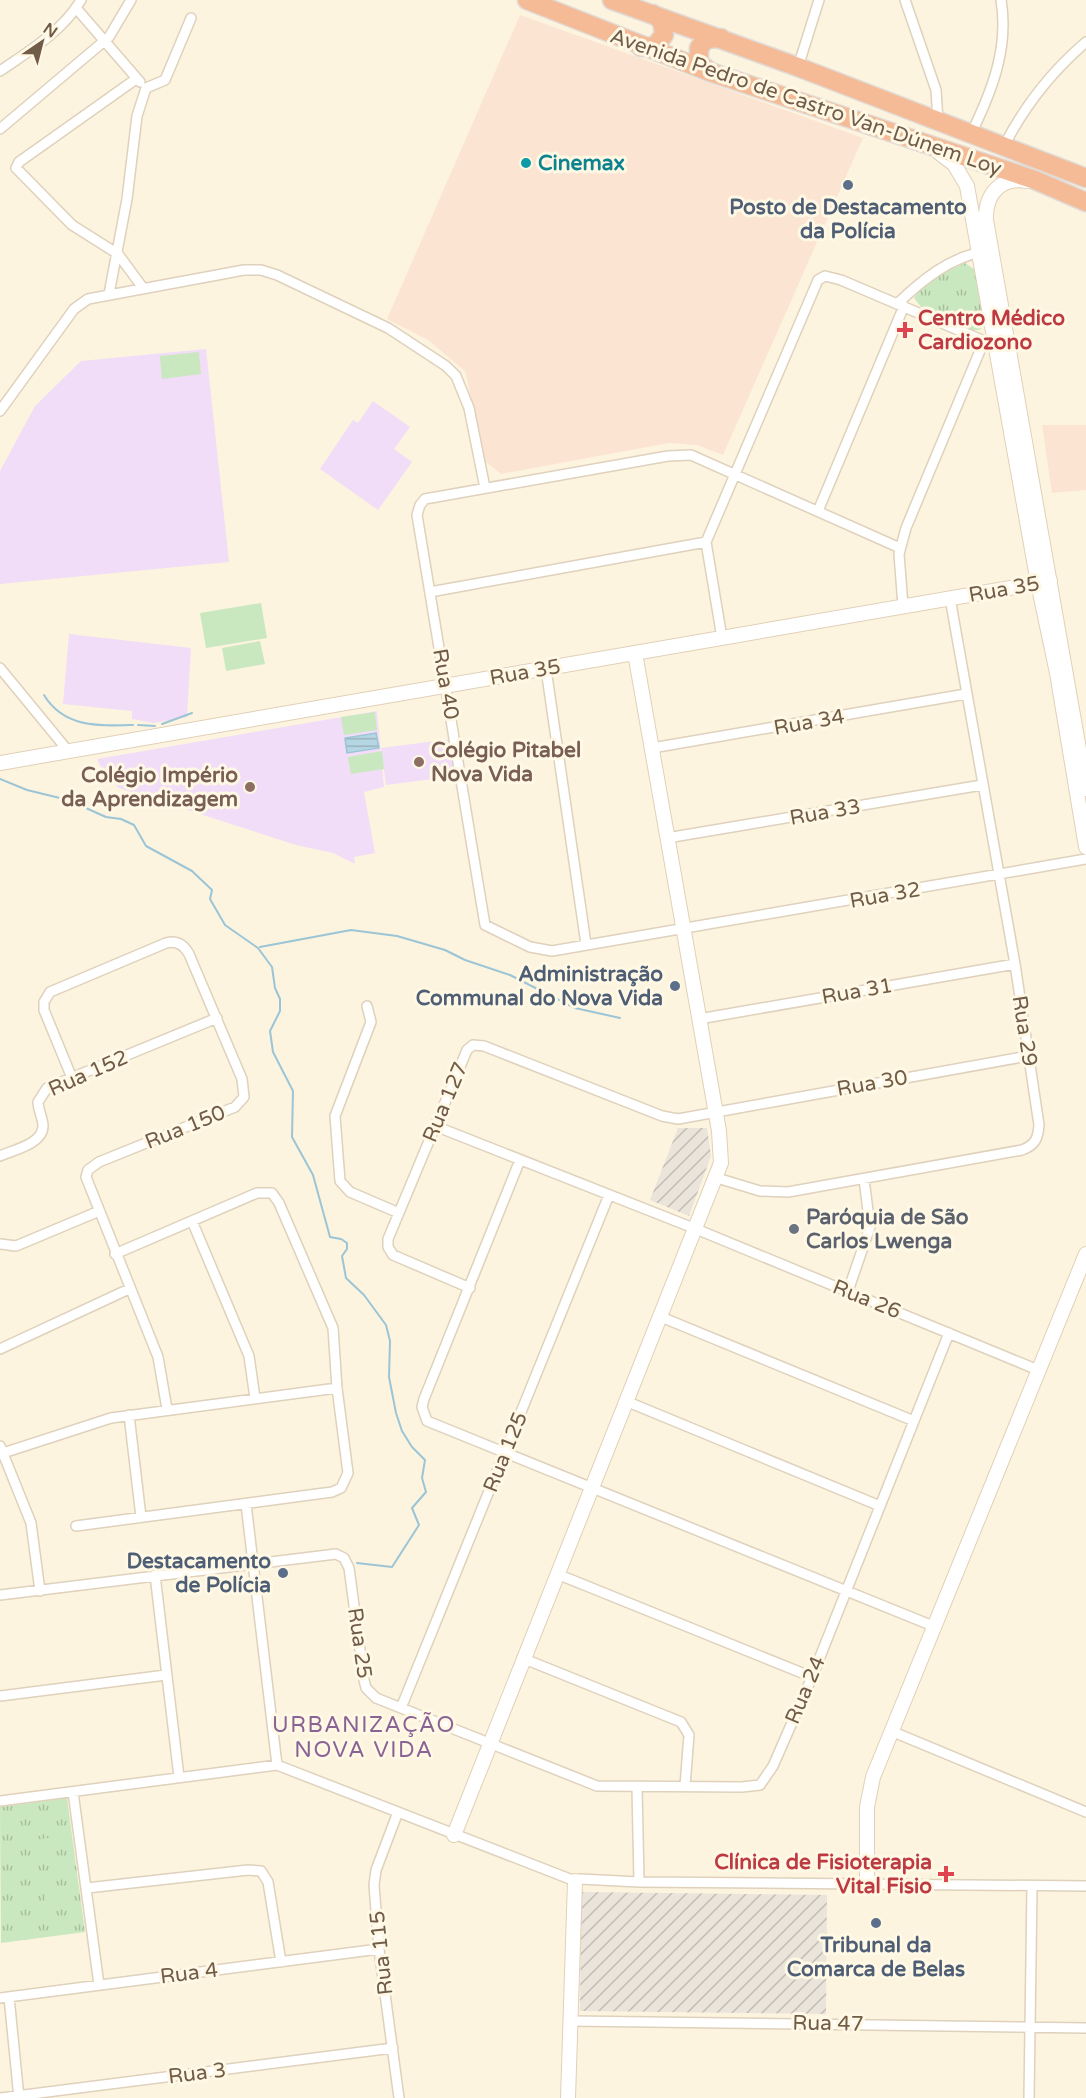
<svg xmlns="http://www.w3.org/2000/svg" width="1086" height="2098" font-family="'Varela Round',sans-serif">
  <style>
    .commercial { fill: #fce4d3 }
    .industrial { fill: url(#industrial-furrows) }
    .education { fill: #f1ddf7 }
    .park { fill: url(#park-tufts) }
    .pitch { fill: #cae8bf }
    .water { fill: url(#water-rules); stroke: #9bc5d6; stroke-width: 1.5 }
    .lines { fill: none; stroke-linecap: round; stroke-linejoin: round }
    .stream { stroke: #9bc5d6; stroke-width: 2 }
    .street-casing { stroke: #dfd1bc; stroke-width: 12 }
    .secondary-casing { stroke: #e1d0b7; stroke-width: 16 }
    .highway-casing { stroke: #e0dbd7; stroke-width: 21 }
    .street { stroke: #fff; stroke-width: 9 }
    .secondary { stroke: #fff; stroke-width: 14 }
    .highway { stroke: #f5bb96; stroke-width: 18 }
    .culture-dot { fill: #0f9aa8; stroke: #fff8e5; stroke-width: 2 }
    .service-dot { fill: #5c6f8a; stroke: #fff8e5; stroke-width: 2 }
    .health-dot { fill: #e0444e; stroke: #fff8e5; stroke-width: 2 }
    .education-dot { fill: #8d6e63; stroke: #fff8e5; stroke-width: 2 }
    .worship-dot { fill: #6b7280; stroke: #fff8e5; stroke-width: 2 }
    .labels { text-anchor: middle; stroke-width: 6; stroke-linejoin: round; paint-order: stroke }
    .street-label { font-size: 21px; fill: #715c48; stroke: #fff8e5 }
    .culture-label { font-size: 21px; font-weight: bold; fill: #0d838f; stroke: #fff8e5; text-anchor: start }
    .service-label { font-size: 21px; font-weight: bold; fill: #4e5e75; stroke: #fff8e5 }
    .health-label { font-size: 21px; font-weight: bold; fill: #be3a42; stroke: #fff8e5; text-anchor: start }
    .education-label { font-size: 21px; font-weight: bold; fill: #785e54; stroke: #fff8e5; text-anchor: start }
    .worship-label { font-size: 21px; font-weight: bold; fill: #5b616d; stroke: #fff8e5; text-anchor: start }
    .neighbourhood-label { font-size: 22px; letter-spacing: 1.5px; fill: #8a6395; stroke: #fff8e5 }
  </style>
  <defs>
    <pattern id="industrial-furrows" width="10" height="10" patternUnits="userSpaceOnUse" patternTransform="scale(1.5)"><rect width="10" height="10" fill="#eae4db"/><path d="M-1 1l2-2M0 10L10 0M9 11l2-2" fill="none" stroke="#c2bcb4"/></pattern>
    <pattern id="park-tufts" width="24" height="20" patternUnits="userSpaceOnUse" patternTransform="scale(1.5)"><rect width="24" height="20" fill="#cae8bf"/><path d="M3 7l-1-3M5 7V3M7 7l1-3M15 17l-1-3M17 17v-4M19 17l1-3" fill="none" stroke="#a8bf9d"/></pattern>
    <pattern id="water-rules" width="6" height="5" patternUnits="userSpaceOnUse" patternTransform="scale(1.5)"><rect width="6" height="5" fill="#b5d7e4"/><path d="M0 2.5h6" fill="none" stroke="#98b2bb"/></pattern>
  </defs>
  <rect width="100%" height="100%" fill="#fcf4df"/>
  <path class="commercial" d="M520 15 863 138 723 455 697 445 669 443 501 474 486 462 465 371 428 340 387 319Z
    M1042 425H1086V490L1052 493Z"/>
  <path class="industrial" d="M678 1128H707L711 1156 689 1216 650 1200Z
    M581 1892 827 1895 826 2014 580 2011Z"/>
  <path class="education" d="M206 349 229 562 0 584V471L35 406 81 361Z
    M373 401 410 427 394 449 412 462 378 510 320 469 353 420 358 423Z
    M69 634 191 648 187 717 154 723 132 719V711L63 704Z
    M377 711 384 787 364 792 375 853 354 857 355 864 333 853 296 845 119 788 105 775 97 759Z
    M452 739 457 776 386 785 381 748Z"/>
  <path class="park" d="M965 263 977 271 986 322 980 330H972L921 307 914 298 926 281Z
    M67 1798 85 1932 1 1943 0 1807Z"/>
  <path class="pitch" d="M199 352 201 374 162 379 160 356Z
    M261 603 267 638 206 648 200 613Z
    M260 641 265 664 226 671 222 648Z
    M375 712 377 730 344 735 341 717Z
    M382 751 384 769 351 774 348 757Z
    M48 1838 51 1853 36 1856 34 1840Z
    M52 1886 65 1893 56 1907 44 1899Z"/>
  <path class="water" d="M376 733 379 748 347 753 345 738Z"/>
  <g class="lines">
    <path class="stream" d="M44 695C64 728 99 726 133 725
      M162 724 192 713
      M138 725 155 726
      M0 779 27 790 68 800 106 817 121 819 134 825 146 846 192 871 212 890 210 899 225 925 258 948 272 967 275 988 280 999V1011L270 1031 273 1052 293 1091 292 1137 313 1175 330 1237 341 1239 347 1243V1249L342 1256 346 1278 364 1295 386 1325 390 1341 389 1377 396 1413 402 1431 412 1447 425 1460 422 1478 426 1492 412 1508 419 1525 392 1567 357 1563
      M260 947 351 930 397 936 445 950 465 960 510 975 575 1008 620 1018"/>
    <defs>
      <path id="street" d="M905 0 936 90 938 121
        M76 8 140 82
        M798 67 819 0
        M0 71C29 51 63 31 81 0
        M136 79 19 162 16 168 72 225 118 254 143 288
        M146 88 165 80 191 18
        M0 129 109 37 131 0
        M971 134C992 91 1009 48 1001 0
        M1004 146C1025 105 1051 72 1086 42
        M109 294 127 199 137 116 146 88
        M897 304C921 281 951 256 984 252
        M0 411 74 309 88 299 244 270H261L277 275 388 328 446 366 456 376 469 408 485 488
        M818 511 904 306
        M900 548 691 455 668 456 425 499 420 505 417 515 485 925 530 947 552 951 1086 859
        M430 592 706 542
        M903 606 899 554 906 528 984 341
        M722 638 706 542 818 280 825 276 841 280 984 341
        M0 668 69 752
        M546 669 586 944
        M652 748 966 694
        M667 838 982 785
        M367 1006 371 1022 335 1116 340 1181 350 1192 399 1213
        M699 1019 1015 964
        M72 1078 44 1010V1002L50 992 166 943C177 940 184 945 189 954L242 1079 244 1097 235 1107 99 1162 88 1170 86 1177 158 1357 167 1409
        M435 1126 696 1229 1038 1370
        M0 1156C13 1150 43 1144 43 1126 43 1118 38 1110 38 1102L47 1088 217 1018
        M520 1160 424 1399 422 1407 427 1421 933 1626
        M717 1178 760 1191 788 1192 1022 1150C1035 1145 1038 1139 1039 1125L1015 964 950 598
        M192 1221 249 1356 255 1398
        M0 1244 16 1246 97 1212
        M470 1288 393 1255 388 1247V1239L467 1050 473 1045 484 1046 662 1116 678 1119 1028 1056
        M848 1291 870 1227 864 1179
        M661 1317 914 1421
        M0 1349 129 1289
        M628 1402 880 1506
        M129 1415 141 1517
        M0 1446 31 1523 40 1591
        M0 1454 111 1418 337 1388
        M246 1504 277 1765
        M76 1526 332 1492 341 1488 348 1473 337 1388 333 1328 279 1203 272 1193H257L115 1254
        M557 1574 812 1677
        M155 1575 179 1777
        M0 1595 336 1554 344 1558 349 1568 364 1680 366 1688 376 1698 597 1786 742 1787 760 1785 773 1766 812 1677 949 1333
        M522 1658 681 1722 689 1735 685 1786
        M0 1696 166 1675
        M401 1708 609 1195
        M891 1731 1086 1812
        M637 1787 639 1882
        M73 1792 99 1985
        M0 1801 277 1765 575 1881 580 1879 639 1882 1086 1886
        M398 1812 376 1870 374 1885 379 1949 399 2098
        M87 1888 248 1870 261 1871 268 1882 281 1962
        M9 1997 19 2098
        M0 1998 379 1949
        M571 2021 1086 2028
        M0 2098 393 2048
        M1029 2098 1032 1887"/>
      <path id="secondary" d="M938 152 954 164 967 186 1038 583 1057 673 1086 847
        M1027 181C1000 176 985 195 986 220L1086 789
        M0 763 1050 581
        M454 1835 721 1163 719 1131 635 653
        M867 1885V1807L873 1777 1086 1254
        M568 2098 575 1881"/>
      <path id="highway" d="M527 0 710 72 1035 180 1086 202
        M612 0 798 67 1086 178
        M641 47 655 46 664 35 662 21 653 14
        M710 72 699 63V48L706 39 721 38"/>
    </defs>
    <use href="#street" class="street-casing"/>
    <use href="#secondary" class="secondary-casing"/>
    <use href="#highway" class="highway-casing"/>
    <use href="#street" class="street"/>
    <use href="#secondary" class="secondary"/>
    <use href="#highway" class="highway"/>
  </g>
  <circle class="culture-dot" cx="526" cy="163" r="6"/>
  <g class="service-dot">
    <circle cx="848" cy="185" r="6"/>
    <circle cx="675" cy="986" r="6"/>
    <circle cx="283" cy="1573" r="6"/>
    <circle cx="876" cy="1923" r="6"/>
  </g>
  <g class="health-dot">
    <path d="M902 321h6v6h6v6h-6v6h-6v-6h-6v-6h6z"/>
    <path d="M943 1865h6v6h6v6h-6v6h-6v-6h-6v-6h6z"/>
  </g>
  <g class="education-dot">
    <circle cx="419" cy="762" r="6"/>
    <circle cx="250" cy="787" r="6"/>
  </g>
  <circle class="worship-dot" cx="794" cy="1229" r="6"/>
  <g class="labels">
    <g class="street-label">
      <text transform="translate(806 102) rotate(19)" y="7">Avenida Pedro de Castro Van-Dúnem Loy</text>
      <text transform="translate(1004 589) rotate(-10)" y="7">Rua 35</text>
      <text transform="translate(525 672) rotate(-10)" y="7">Rua 35</text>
      <text transform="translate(446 684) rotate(80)" y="7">Rua 40</text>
      <text transform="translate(809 722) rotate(-10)" y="7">Rua 34</text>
      <text transform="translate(825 812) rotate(-10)" y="7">Rua 33</text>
      <text transform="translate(885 895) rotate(-10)" y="7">Rua 32</text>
      <text transform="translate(857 991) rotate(-10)" y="7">Rua 31</text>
      <text transform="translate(1025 1031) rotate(81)" y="7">Rua 29</text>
      <text transform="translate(88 1073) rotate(-24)" y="7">Rua 152</text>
      <text transform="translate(872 1083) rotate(-10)" y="7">Rua 30</text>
      <text transform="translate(445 1102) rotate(-67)" y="7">Rua 127</text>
      <text transform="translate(185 1127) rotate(-22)" y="7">Rua 150</text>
      <text transform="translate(867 1299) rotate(22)" y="7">Rua 26</text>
      <text transform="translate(505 1452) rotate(-68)" y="7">Rua 125</text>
      <text transform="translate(360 1643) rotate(82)" y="7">Rua 25</text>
      <text transform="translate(805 1690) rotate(-67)" y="7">Rua 24</text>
      <text transform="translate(381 1953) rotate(-96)" y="7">Rua 115</text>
      <text transform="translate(189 1973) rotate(-7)" y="7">Rua 4</text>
      <text transform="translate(828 2023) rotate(1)" y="7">Rua 47</text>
      <text transform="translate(197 2073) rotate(-7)" y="7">Rua 3</text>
    </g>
    <g class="culture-label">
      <text x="538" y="170">Cinemax</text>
    </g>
    <g class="service-label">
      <text x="848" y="214">Posto de Destacamento<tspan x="848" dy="24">da Polícia</tspan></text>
      <text x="663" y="981" text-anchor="end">Administração<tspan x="663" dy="24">Communal do Nova Vida</tspan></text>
      <text x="271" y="1568" text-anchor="end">Destacamento<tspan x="271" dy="24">de Polícia</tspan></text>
      <text x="876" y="1952">Tribunal da<tspan x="876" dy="24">Comarca de Belas</tspan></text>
    </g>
    <g class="health-label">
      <text x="918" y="325">Centro Médico<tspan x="918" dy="24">Cardiozono</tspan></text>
      <text x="932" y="1869" text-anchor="end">Clínica de Fisioterapia<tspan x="932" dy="24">Vital Fisio</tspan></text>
    </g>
    <g class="education-label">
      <text x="431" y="757">Colégio Pitabel<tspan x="431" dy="24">Nova Vida</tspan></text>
      <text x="238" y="782" text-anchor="end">Colégio Império<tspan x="238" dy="24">da Aprendizagem</tspan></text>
    </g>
    <g class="worship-label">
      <text x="806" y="1224">Paróquia de São<tspan x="806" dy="24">Carlos Lwenga</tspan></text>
    </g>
    <g class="neighbourhood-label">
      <text x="364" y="1732">URBANIZAÇÃO<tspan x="364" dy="25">NOVA VIDA</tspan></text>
    </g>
  </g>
  <g transform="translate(42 42) rotate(35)" stroke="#fff8e5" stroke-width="4.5" paint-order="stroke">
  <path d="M0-4.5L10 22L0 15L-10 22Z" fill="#715c48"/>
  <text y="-9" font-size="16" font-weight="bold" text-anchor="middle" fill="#715c48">N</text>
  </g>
</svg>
